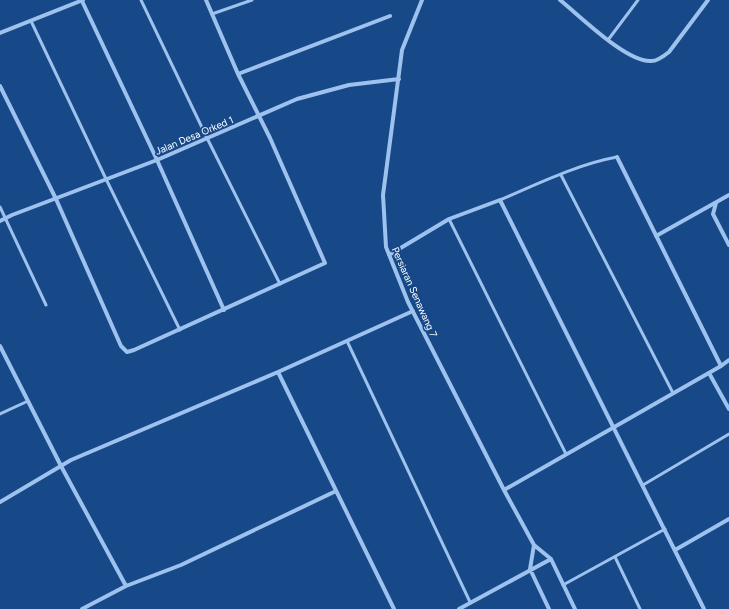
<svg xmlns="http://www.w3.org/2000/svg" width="729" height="609" font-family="Figtree,sans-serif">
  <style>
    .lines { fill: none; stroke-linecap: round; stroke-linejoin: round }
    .lane { stroke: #9ec2ee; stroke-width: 3 }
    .street { stroke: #9ec2ee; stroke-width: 4 }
    .labels { text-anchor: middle; stroke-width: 3.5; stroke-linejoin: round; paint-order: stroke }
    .street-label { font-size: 10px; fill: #fff; stroke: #174888 }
  </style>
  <rect width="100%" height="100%" fill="#174888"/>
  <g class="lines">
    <path class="lane" d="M141 0 207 138 280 284
      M212 14 252 0
      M31 21 106 179 180 330
      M608 40 638 0
      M561 175 673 393
      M500 200C537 184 578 164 617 157
      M0 207 46 305
      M449 219 566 454
      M347 341 470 602
      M0 414 28 401
      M643 485 729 434
      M615 557 640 609
      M563 585 665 529"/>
    <path class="street" d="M422 0 402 50 383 195 386 247 408 302 504 490 534 545 551 559 575 609
      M560 0C580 16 625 61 650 61 656 62 664 56 669 52L708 0
      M82 1 157 160 224 310
      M0 33 83 0
      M238 74 390 16
      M0 86 56 199 121 346 127 352 134 350 325 263 270 138 238 74 206 0
      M617 157 721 366
      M716 203 713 214 729 245
      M0 221 12 215 157 160 297 99 349 85 399 79
      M656 236 729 195
      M389 255 449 219 500 200 704 609
      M0 346 61 466 126 586
      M278 372 394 609
      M709 373 729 409
      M504 490 721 366 729 360
      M0 502 71 460 278 372 413 311
      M534 545 530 569 549 609
      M675 550 729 519
      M82 609 126 586 181 565 336 491
      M459 609 551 559"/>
  </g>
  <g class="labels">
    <g class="street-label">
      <text transform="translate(194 135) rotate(-23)" y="4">Jalan Desa Orked 1</text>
      <text transform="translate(415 292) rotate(66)" y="4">Persiaran Senawang 7</text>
    </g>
  </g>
</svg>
